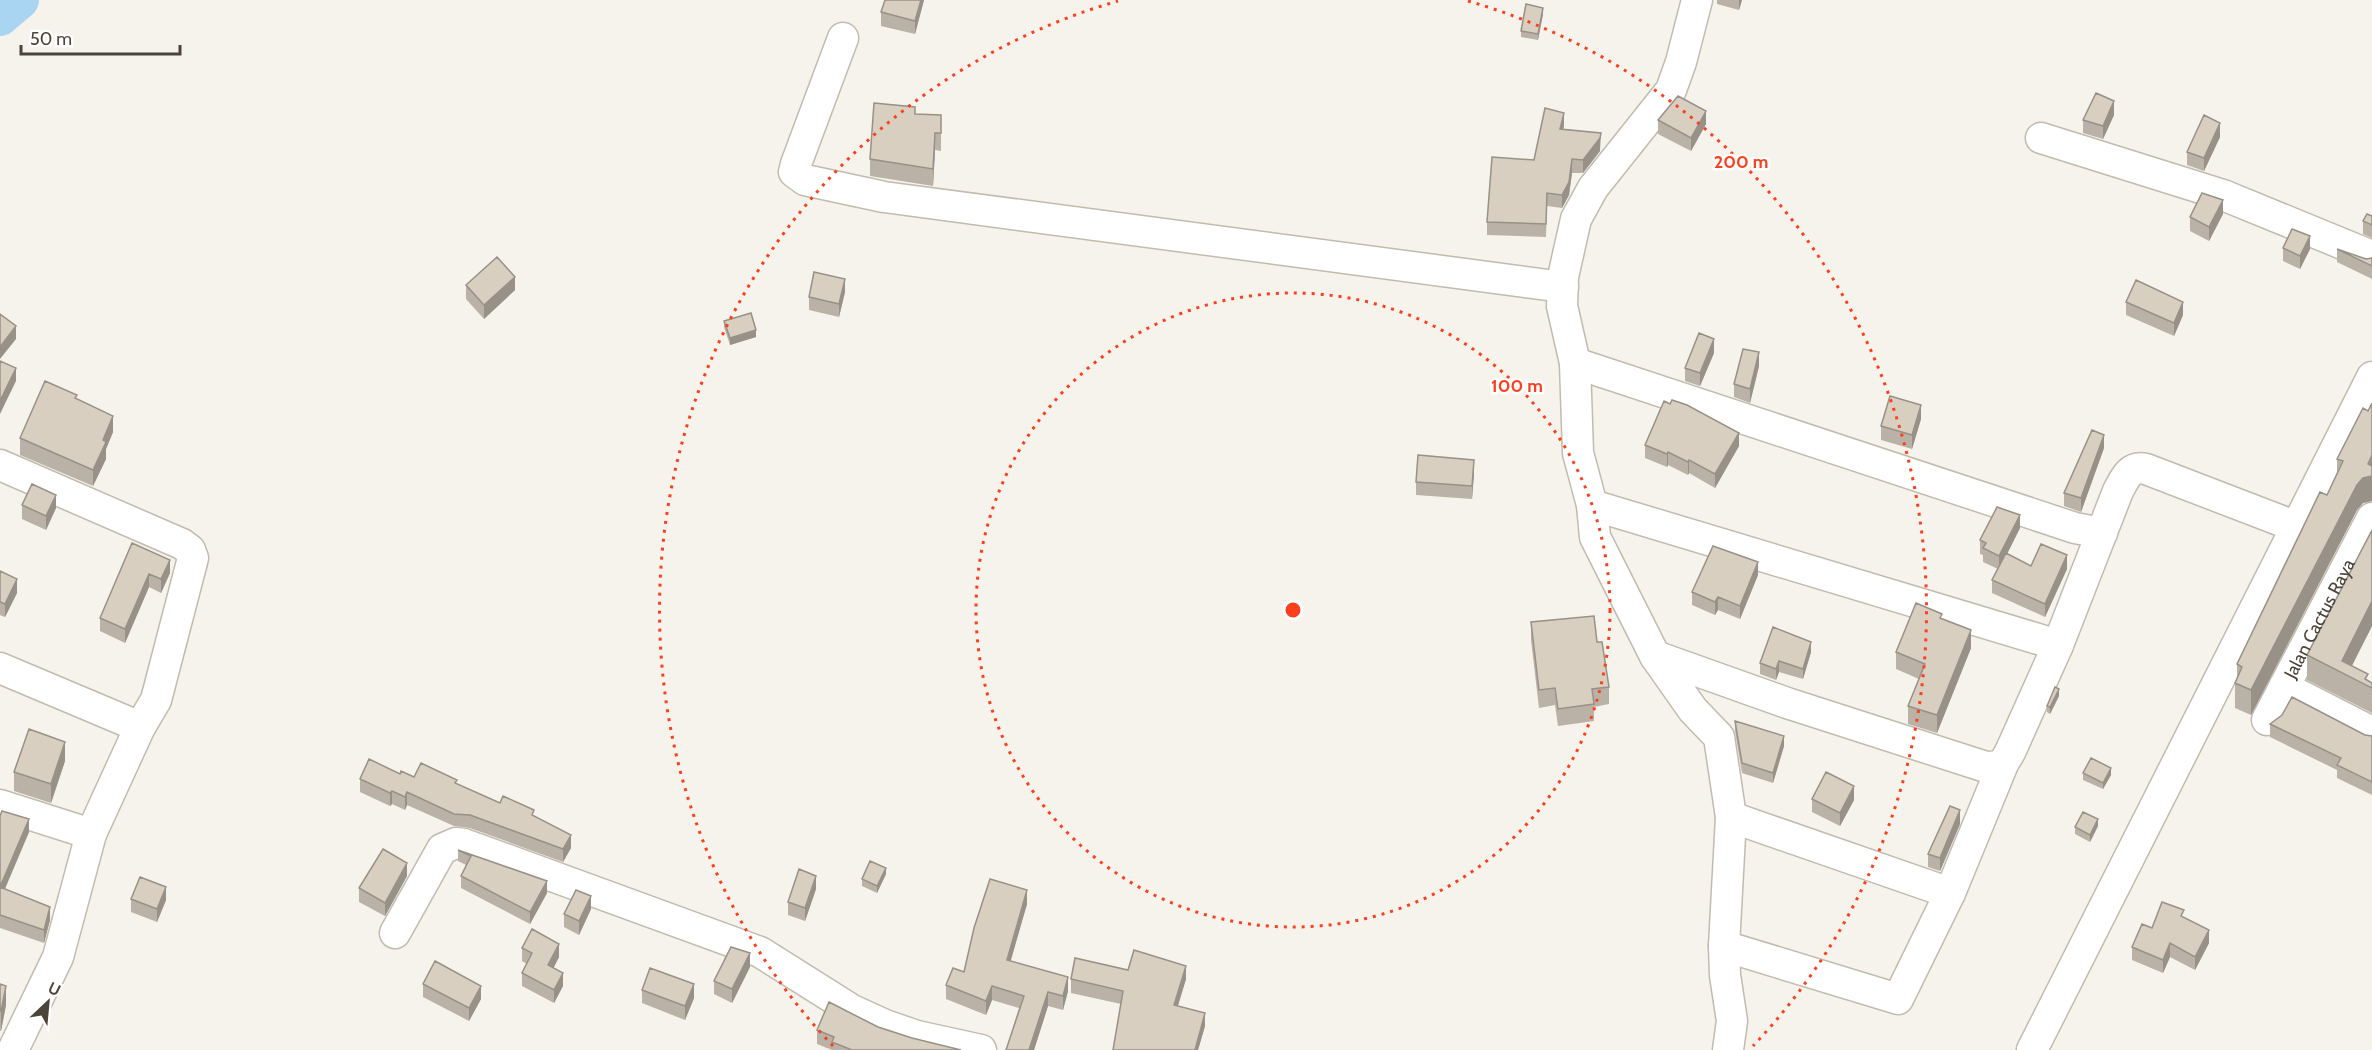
<svg xmlns="http://www.w3.org/2000/svg" width="2372" height="1050" font-family="Cabin,sans-serif">
  <style>
    .lines { fill: none; stroke-linecap: round; stroke-linejoin: round }
    .river { stroke: #a9d4f2; stroke-width: 38 }
    .minor-casing { stroke: #c2bbae; stroke-width: 33 }
    .minor { stroke: #fff; stroke-width: 30 }
    .wall { fill: #bab2a6 }
    .shaded-wall { fill: #979187 }
    .building { fill: #d8cfc1; stroke: #979187; stroke-width: 1.5 }
    .ring { fill: none; stroke: #fc3f1d; stroke-width: 3; stroke-dasharray: 3 6 }
    .labels { text-anchor: middle; stroke-width: 5; stroke-linejoin: round; paint-order: stroke }
    .street-label { font-size: 18px; fill: #4b4439; stroke: #fff }
    .centre { fill: #fc3f1d; stroke: #fff; stroke-width: 3 }
    .ring-label { font-size: 18px; text-anchor: middle; font-weight: bold; fill: #fc3f1d; stroke: #fff; stroke-width: 5; stroke-linejoin: round; paint-order: stroke }
  </style>
  <rect width="100%" height="100%" fill="#f6f3ec"/>
  <g class="lines">
    <path class="river" d="M0 17 20 0"/>
    <defs>
      <g id="minor">
        <path d="M1697 0 1681 62 1671 90 1593 188 1576 219 1563 277 1562 306 1575 363 1578 453 1592 505 1595 537 1655 656 1693 710 1719 737 1731 817 1724 946 1725 975 1732 1021 1728 1050"/>
        <path d="M843 38 796 164 794 172 805 180 884 197 1563 287"/>
        <path d="M2041 138 2223 195 2372 256"/>
        <path d="M1575 363 2075 528 2102 533"/>
        <path d="M0 465 182 544 190 550 193 558 156 700 140 727 91 834 58 957 13 1050"/>
        <path d="M1592 505 2058 645"/>
        <path d="M1655 656 1787 703 1986 767C2001 767 2004 764 2011 750L2058 645 2118 491C2125 478 2130 465 2146 469L2297 527"/>
        <path d="M0 668 140 727"/>
        <path d="M2284 687 2372 732"/>
        <path id="s1" d="M2267 720 2372 518"/>
        <path d="M0 805 91 834"/>
        <path d="M1731 817 1950 893 2003 764"/>
        <path d="M395 933 442 849 456 843 464 844 760 952 852 1010 885 1025 917 1036 981 1050"/>
        <path d="M1724 946 1898 999 1950 893"/>
        <path d="M2032 1050 2372 377"/>
      </g>
    </defs>
    <use href="#minor" class="minor-casing"/>
    <use href="#minor" class="minor"/>
  </g>
  <path class="wall" d="M924 0 915 34 881 26V12Z
    M1717 0H1742L1739 10 1717 4Z
    M1543 14 1538 40 1521 37V31Z
    M915 114 941 115V151L935 150 933 186 870 176V159Z
    M2114 115 2103 139 2083 133V120Z
    M1658 120 1706 124 1691 151 1658 134Z
    M1564 126 1563 129 1600 151 1583 173H1572L1569 195 1562 208 1547 206 1546 237 1487 235V222L1534 160Z
    M2220 137 2204 171 2187 165V152Z
    M2223 214 2209 241 2190 231V217Z
    M2372 216V238L2363 234V221Z
    M2283 248 2310 249 2300 269 2283 261Z
    M2337 249 2366 259 2372 258V279L2337 262Z
    M466 285 515 290 484 319 466 299Z
    M845 292 839 317 809 310V297Z
    M2126 302 2183 315 2174 336 2126 315Z
    M724 321 756 337 730 345 724 327Z
    M1714 353 1700 386 1685 381V368Z
    M1759 366 1750 403 1734 397V384Z
    M77 399 113 432 106 449V459L93 486 20 455V438Z
    M2372 403V501L2363 503 2357 510 2251 715 2235 708V683L2237 679V664L2327 495 2337 473V459L2368 411Z
    M1921 419 1912 449 1881 440V426Z
    M1645 445 1739 446 1715 488 1689 473 1688 475 1668 465 1667 467 1645 458Z
    M2104 448 2081 512 2064 506V493Z
    M1474 473 1472 499 1416 495V482Z
    M22 505 56 508 46 530 22 519Z
    M2020 528 2007 554 2031 566 2067 569 2045 617 1992 593V580L1998 569 1983 562V555L1980 554V540Z
    M132 543 170 573 161 593 149 587 125 643 100 631V618Z
    M0 571 17 593 5 617 0 615Z
    M1758 575 1740 619 1718 610 1715 615 1692 605V592Z
    M1942 619 1971 648 1937 733 1908 724V706L1919 679 1896 669V652Z
    M1531 622 1597 642 1609 687V704L1594 707V721L1558 726 1555 705 1539 708 1531 640Z
    M2372 626 2352 666 2368 680 2372 683V713L2307 680V655Z
    M1811 652 1803 679 1779 672 1776 680 1760 674V663Z
    M2059 696 2050 714 2047 712V706Z
    M1735 721 1784 746 1773 783 1742 773 1735 731Z
    M2270 724 2372 736V795L2337 778V770L2270 737Z
    M65 761 51 803 14 791V772Z
    M2083 773 2111 775 2103 789 2083 780Z
    M400 774 414 777 457 784 500 803 534 816 571 848 563 862 470 828 454 826 407 805 405 810 392 804 390 806 360 792V779Z
    M1812 799 1854 800 1840 826 1812 812Z
    M0 816 29 832 5 889 50 920 44 943 0 928Z
    M1960 824 1940 871 1928 867V854Z
    M2098 826 2090 842 2075 834V827Z
    M458 850 547 893 530 924 461 888V876L466 865 458 861Z
    M886 874 877 893 862 886V879Z
    M407 876 385 916 359 902V888Z
    M816 889 805 921 788 915V902Z
    M131 899 166 900 157 922 131 912Z
    M1027 904 1010 961 1068 991 1063 1010 1048 1006 1034 1050H1006L1019 1008 992 1000 986 1015 946 999V985L964 972Z
    M591 909 579 935 564 927V914Z
    M2184 917 2209 943 2195 970 2170 957 2163 973 2132 960V947L2152 928Z
    M522 948 559 957 553 968 563 986 554 1003 522 986V973L527 964 522 961Z
    M750 967 732 1003 714 994V981Z
    M1128 970 1186 979 1178 1006 1205 1026 1198 1050H1113L1121 1004 1071 993V979Z
    M0 984 6 1005 1 1031H0Z
    M423 984 481 999 469 1021 423 997Z
    M642 990 694 998 685 1020 642 1003Z
    M878 1027 912 1038 961 1050H832L817 1044V1030Z"/>
  <path class="shaded-wall" d="M921 0H924L915 34V21Z
    M1739 0H1742L1739 10Z
    M1543 8V14L1538 40V34Z
    M2114 101V115L2103 139V126Z
    M1706 111V124L1691 151V138Z
    M1564 113V126L1560 142V129Z
    M2220 123V137L2204 171V158Z
    M935 133V150L933 186V169Z
    M1601 133 1600 151 1583 173V160Z
    M1572 159V173L1569 195 1562 208V195Z
    M2223 200V214L2209 241V227Z
    M2310 236V249L2300 269V256Z
    M515 277V290L484 319V305Z
    M845 279V292L839 317V304Z
    M2183 302V315L2174 336V323Z
    M16 326V339L0 359V347Z
    M756 330V337L730 345V338Z
    M1714 339V353L1700 386V373Z
    M1759 352V366L1750 403V389Z
    M16 368V381L0 414V401Z
    M1921 405V419L1912 449V435Z
    M113 416V432L106 449V459L93 486V470L103 440Z
    M1739 433V446L1715 488V474Z
    M2104 435V448L2081 512V498Z
    M1668 452V465L1667 467V454Z
    M2372 455V501L2363 503 2357 510 2251 715V690Z
    M1474 460V473L1472 499V486Z
    M1689 460V473L1688 475V462Z
    M56 495V508L46 530V516Z
    M2020 515V528L1999 570V556Z
    M2067 555V569L2045 617V604Z
    M170 560V573L161 593V579Z
    M1758 562V575L1740 619V606Z
    M149 574V587L125 643V629Z
    M17 579V593L5 617V604Z
    M1718 597V610L1715 615V602Z
    M2372 601V626L2347 675 2342 661Z
    M1971 630V648L1937 733V715Z
    M1811 642V652L1803 679V669Z
    M1779 661V672L1776 680V669Z
    M2059 689V696L2050 714V707Z
    M1784 736V746L1773 783V773Z
    M65 742V761L51 803V784Z
    M2111 768V775L2103 789V783Z
    M1854 786V800L1840 826V813Z
    M392 791V804L390 806V793Z
    M407 792V805L405 810V797Z
    M1960 810V824L1940 871V858Z
    M29 819V832L0 900V887Z
    M2098 819V826L2090 842V835Z
    M571 835V848L563 862V849Z
    M407 863V876L385 916V903Z
    M886 868V874L877 893V886Z
    M816 876V889L805 921V908Z
    M547 881V893L530 924V912Z
    M166 887V900L157 922V909Z
    M1027 890V904L1007 974V960Z
    M591 896V909L579 935V921Z
    M50 907V920L44 943V930Z
    M2209 930V943L2195 970V957Z
    M2170 943V957L2163 973V960Z
    M559 944V957L548 979V965Z
    M750 953V967L732 1003V989Z
    M1186 966V979L1174 1018V1005Z
    M563 973V986L554 1003V990Z
    M1068 977V991L1063 1010V996Z
    M694 984V998L685 1020V1006Z
    M6 986V1005L1 1031V1011Z
    M481 986V999L469 1021V1008Z
    M992 986V1000L986 1015V1001Z
    M1048 992V1006L1034 1050H1029Z
    M1205 1013V1026L1198 1050H1195Z"/>
  <path class="building" d="M885 0H921L915 21 881 12Z
    M1526 4 1543 8 1538 34 1521 31Z
    M2096 93 2114 101 2103 126 2083 120Z
    M1678 96 1706 111 1691 138 1658 120Z
    M874 103 915 107V114L941 115V133H935L933 169 870 159Z
    M1545 108 1564 113 1560 129 1601 133 1600 138 1583 160 1572 159 1569 182 1562 195 1547 193 1546 224 1487 222 1492 157 1534 160Z
    M2204 115 2220 123 2204 158 2187 152Z
    M2202 193 2223 200 2209 227 2190 217Z
    M2367 214 2372 216V225L2363 221Z
    M2292 229 2310 236 2300 256 2283 248Z
    M2337 249 2366 259 2372 258V266Z
    M497 257 515 277 484 305 466 285Z
    M814 272 845 279 839 304 809 297Z
    M2136 280 2183 302 2174 323 2126 302Z
    M751 313 756 330 730 338 724 321Z
    M0 314 16 326 0 347Z
    M1699 333 1714 339 1700 373 1685 368Z
    M1743 349 1759 352 1750 389 1734 384Z
    M0 361 16 368 0 401Z
    M45 381 77 395 75 398 113 416 103 440 106 442 93 470 20 438Z
    M1890 396 1921 405 1912 435 1881 426Z
    M1672 400 1687 405 1739 433 1715 474 1689 460 1688 462 1668 452 1667 454 1645 445 1664 401 1670 404Z
    M2372 403V455L2368 464 2372 466V476L2363 478 2357 485 2251 690 2235 683 2242 667 2237 664 2320 492 2327 495 2343 461 2337 459 2363 408 2368 411Z
    M2092 430 2104 435 2081 498 2064 493Z
    M1418 455 1474 460 1472 486 1416 482Z
    M32 484 56 495 46 516 22 505Z
    M1997 507 2020 515 1999 556 1983 548 1986 543 1980 540Z
    M2372 530V601L2342 661 2368 674 2365 679 2372 683V688L2307 655Z
    M132 543 170 560 161 579 149 574 125 629 100 618Z
    M2041 544 2067 555 2045 604 1992 580 2006 553 2031 566Z
    M1713 546 1758 562 1740 606 1718 597 1715 602 1692 592Z
    M0 571 17 579 5 604 0 602Z
    M1916 603 1942 614 1940 618 1971 630 1937 715 1908 706 1925 664 1896 652Z
    M1594 616 1597 642H1602L1609 687 1592 689 1594 704 1558 709 1555 688 1539 690 1531 622Z
    M1773 627 1811 642 1803 669 1779 661 1776 669 1760 663Z
    M2055 687 2059 689 2050 707 2047 706Z
    M2292 697 2365 735 2372 736V782L2337 765 2341 758 2270 724 2282 715Z
    M1735 721 1784 736 1773 773 1742 763Z
    M29 729 65 742 51 784 14 772Z
    M2091 758 2111 768 2103 783 2083 773Z
    M369 759 400 774 401 771 414 777 421 763 457 780 455 783 500 803 503 796 534 810 532 815 571 835 563 849 470 815 454 814 407 792 405 797 392 791 390 793 360 779Z
    M1826 772 1854 786 1840 813 1812 799Z
    M1950 806 1960 810 1940 858 1928 854Z
    M2 811 29 819 0 887 50 907 44 930 0 915V816Z
    M2083 812 2098 819 2090 835 2075 827Z
    M383 849 407 863 385 903 359 888Z
    M458 850 547 881 530 912 461 876 471 856Z
    M870 861 886 868 877 886 862 879Z
    M799 869 816 876 805 908 788 902Z
    M140 877 166 887 157 909 131 899Z
    M990 879 1027 890 1007 960 1068 977 1063 996 1048 992 1029 1050H1006L1024 996 992 986 986 1001 946 985 953 968 964 972 974 928Z
    M576 890 591 896 579 921 564 914Z
    M2162 902 2184 910 2181 916 2209 930 2195 957 2170 943 2163 960 2132 947 2142 924 2152 928Z
    M532 929 559 944 548 965 563 973 554 990 522 973 532 953 522 948Z
    M731 947 750 953 732 989 714 981Z
    M1134 950 1186 966 1174 1005 1205 1013 1195 1050H1113L1123 991 1071 979 1075 958 1128 970Z
    M435 961 481 986 469 1008 423 984Z
    M650 968 694 984 685 1006 642 990Z
    M0 984 6 986 1 1011H0Z
    M829 1002 878 1027 912 1038 961 1050H852L832 1042 834 1037 817 1030Z"/>
  <g class="ring">
    <circle cx="1293" cy="610" r="317"/>
    <path d="M833 1046A634 634 0 0 1 1118 1M1468 1A634 634 0 0 1 1753 1046"/>
  </g>
  <g class="labels">
    <g class="street-label">
      <text dy="6" stroke="none"><textPath href="#s1" startOffset="114">Jalan Cactus Raya</textPath></text>
    </g>
  </g>
  <circle cx="1293" cy="610" r="9" class="centre"/>
  <g class="ring-label">
    <text x="1741" y="168">200 m</text>
    <text x="1517" y="392">100 m</text>
  </g>
  <g transform="translate(48 1002) rotate(26)" stroke="#ffffff" stroke-width="4.5" paint-order="stroke">
  <path d="M0-4.5L10 22L0 15L-10 22Z" fill="#4b4439"/>
  <text y="-9" font-size="16" font-weight="bold" text-anchor="middle" fill="#4b4439">U</text>
  </g>
  <path d="M21 45v9h159v-9" fill="none" stroke="#4b4439" stroke-width="3"/>
  <text x="30" y="45" font-size="18" fill="#4b4439" stroke="#ffffff" stroke-width="4.5" paint-order="stroke">50 m</text>
</svg>
